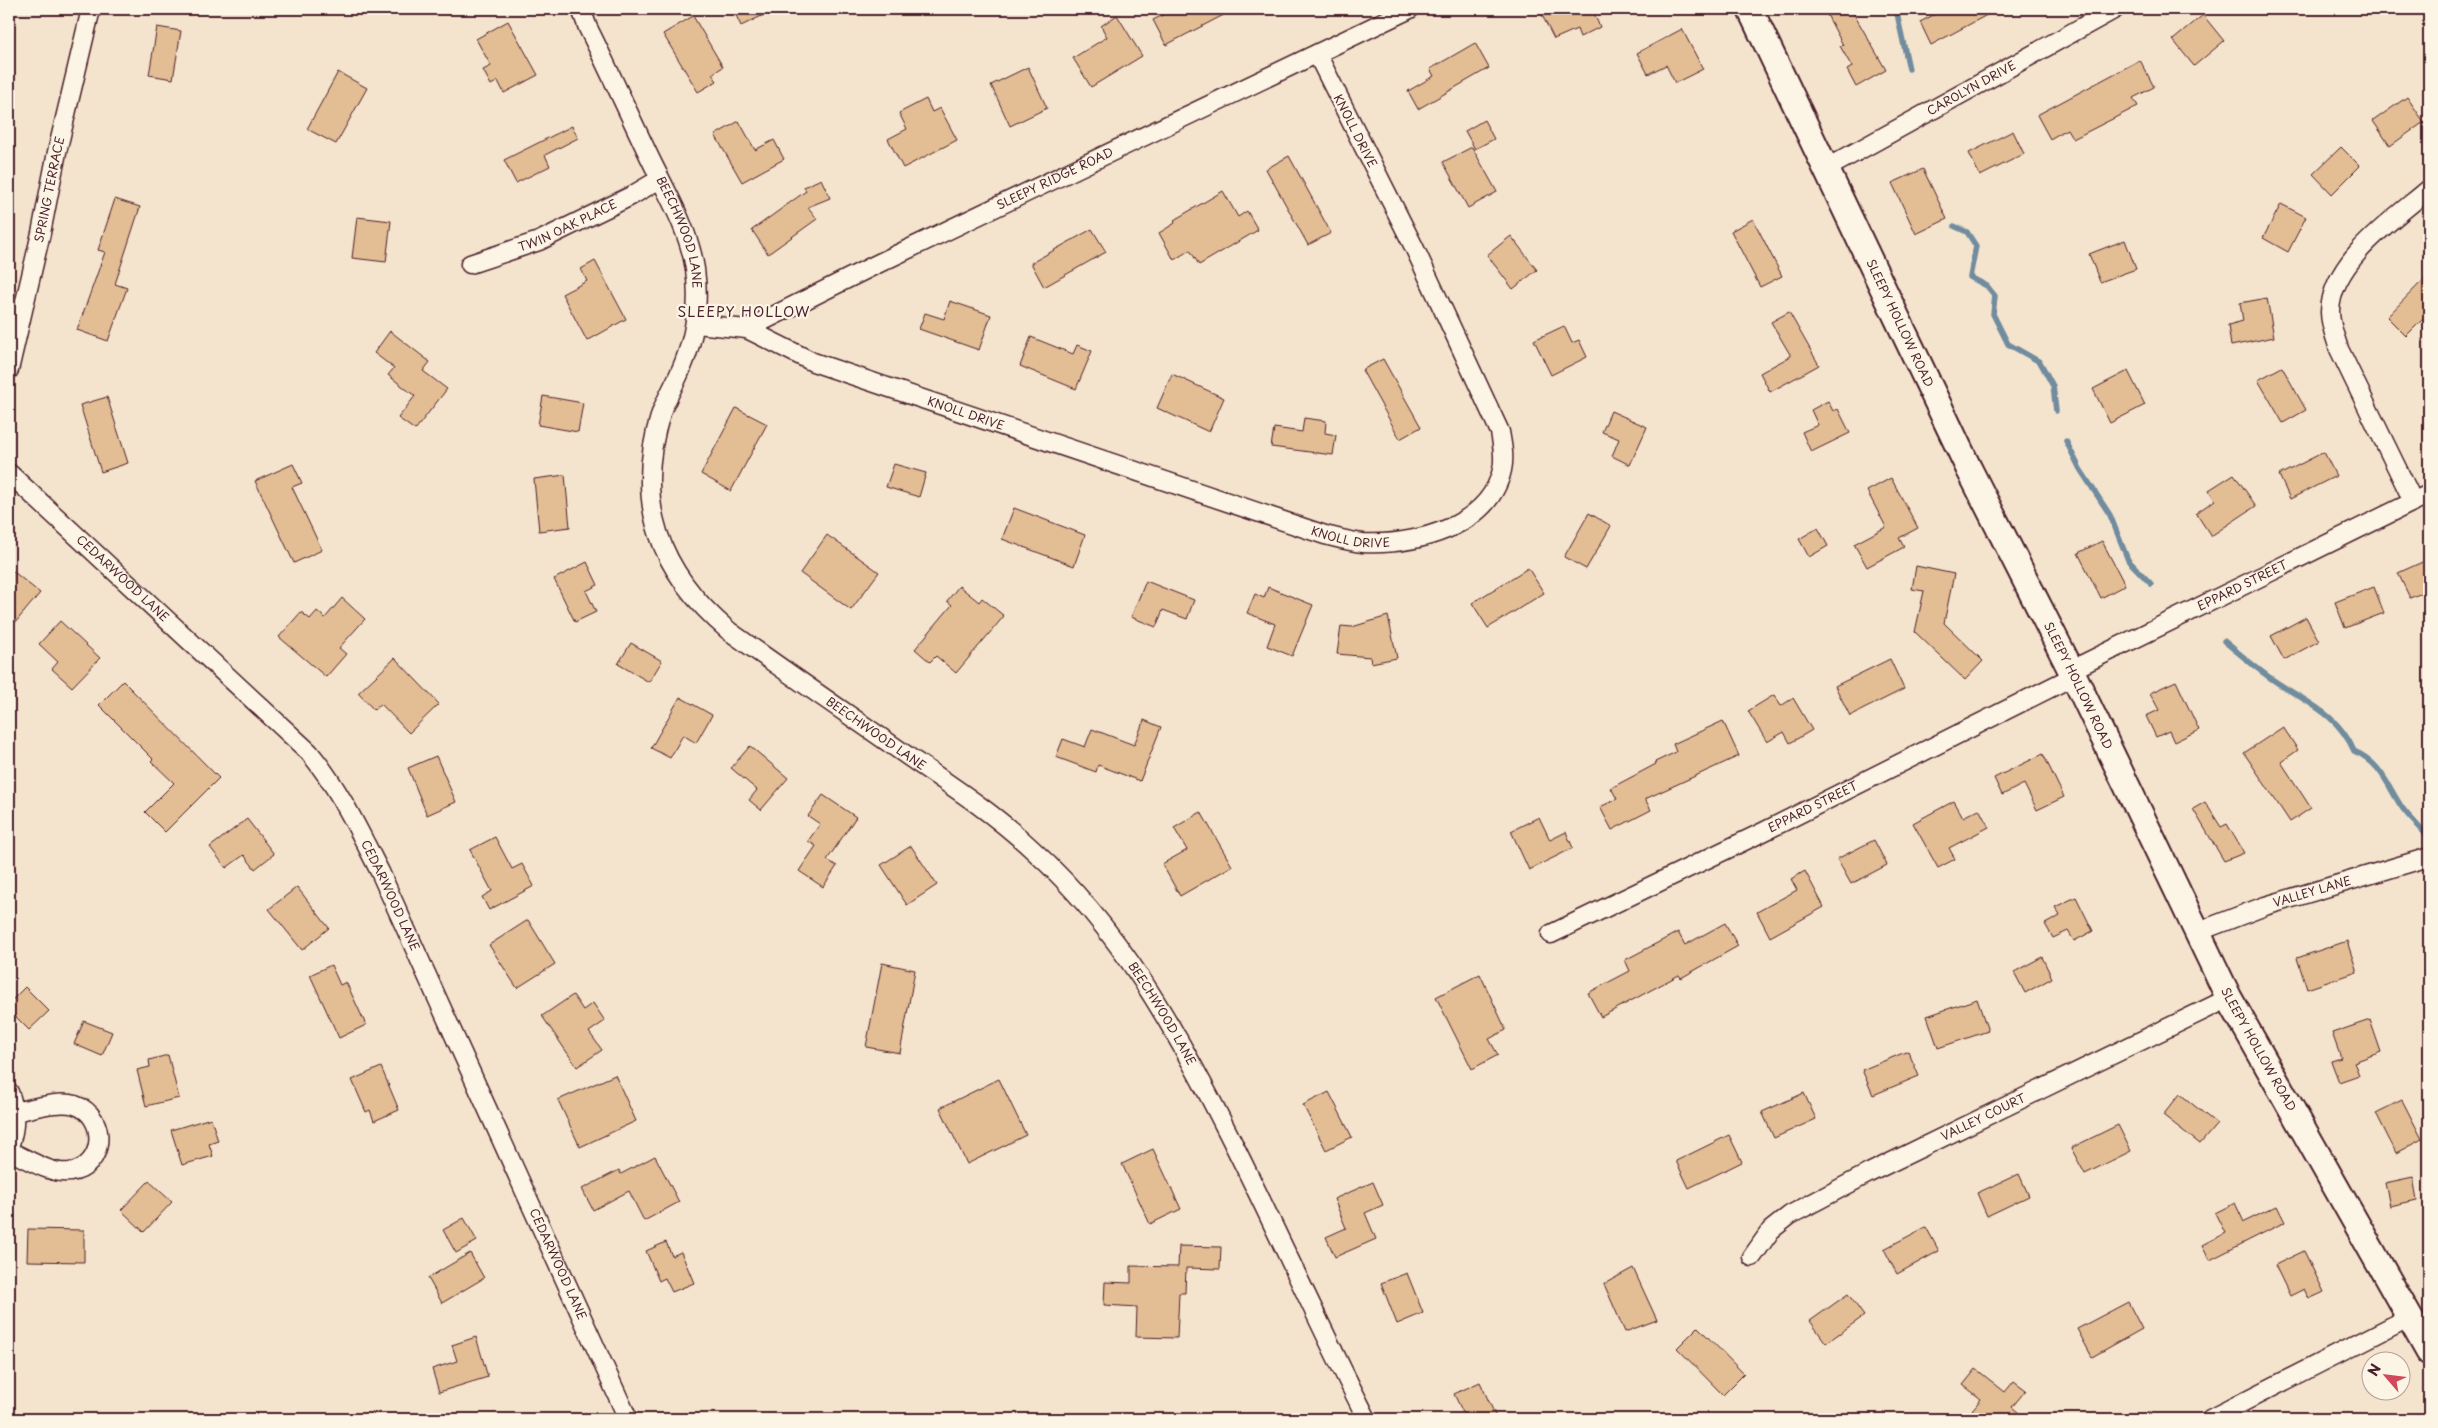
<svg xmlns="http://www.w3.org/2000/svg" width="2438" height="1428" font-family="'Playpen Sans',sans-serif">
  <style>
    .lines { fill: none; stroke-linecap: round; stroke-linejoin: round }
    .stream { stroke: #708c9e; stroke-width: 5.5 }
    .building { fill: #e3bd94; stroke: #4a1f2b }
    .minor-casing { stroke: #4a1f2b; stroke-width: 21 }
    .secondary-casing { stroke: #4a1f2b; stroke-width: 29 }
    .minor { stroke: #fcf5e5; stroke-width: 18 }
    .secondary { stroke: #fcf5e5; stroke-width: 25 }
    .labels { text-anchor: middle; stroke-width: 4.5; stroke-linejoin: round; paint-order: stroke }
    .street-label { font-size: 12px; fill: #4a1f2b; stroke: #fcf5e5 }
    .neighbourhood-label { font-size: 14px; letter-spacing: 1px; fill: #4a1f2b; stroke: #fcf5e5 }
  </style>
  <rect width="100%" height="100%" fill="#f4e4cd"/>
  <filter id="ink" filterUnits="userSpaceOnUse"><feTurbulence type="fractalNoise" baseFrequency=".02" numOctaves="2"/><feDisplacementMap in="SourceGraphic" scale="10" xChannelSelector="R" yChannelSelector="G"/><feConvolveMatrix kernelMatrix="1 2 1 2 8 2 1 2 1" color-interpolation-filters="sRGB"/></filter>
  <g filter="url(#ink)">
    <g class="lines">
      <path class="stream" d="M1896 9 1909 69
        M1954 226 1967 232 1976 246 1970 277 1987 286 1995 296 1993 314 2008 344 2040 362 2053 386 2056 411
        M2066 441 2080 469 2110 515 2128 560 2151 584
        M2224 641C2239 653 2253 666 2269 677 2302 701 2337 711 2354 751 2380 762 2387 784 2401 806 2408 817 2420 827 2429 838"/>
    </g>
    <path class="building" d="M733 9H776L741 26Z
      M1175 9H1235L1166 45 1153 20Z
      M1551 9H1592L1600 27 1580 37 1577 29 1554 39 1541 13Z
      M1824 9H1851L1886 70 1856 87 1847 70 1852 67 1840 46 1843 45Z
      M1945 9H1998L1931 45 1920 22Z
      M1117 15 1142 56 1091 87 1073 58 1107 37 1101 26Z
      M2203 15 2224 41 2194 66 2173 40Z
      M693 16 723 67 712 74 717 81 698 92 663 34Z
      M508 21 538 75 504 93 498 81 491 85 483 70 491 66 476 39Z
      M157 27 181 31 173 79 149 75Z
      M1682 29 1703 69 1675 83 1666 65 1648 74 1637 53Z
      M1475 43 1489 68 1418 109 1408 91 1434 76 1430 69Z
      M2140 60 2154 87 2133 98 2138 106 2073 139 2067 129 2050 139 2037 115Z
      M1028 67 1047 108 1010 126 991 85Z
      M338 72 367 88 336 144 307 129Z
      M2407 97 2424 122 2390 146 2373 121Z
      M926 99 932 112 940 108 957 140 903 168 888 139 907 129 899 113Z
      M1484 120 1494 139 1475 149 1465 131Z
      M739 121 755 150 774 140 784 159 742 182 715 135Z
      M572 126 578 138 545 155 550 166 516 183 504 160Z
      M2013 131 2024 154 1980 176 1969 153Z
      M1472 147 1497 192 1468 208 1443 162Z
      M2341 147 2360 166 2332 194 2313 174Z
      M1289 156 1331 233 1308 245 1266 169Z
      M1923 169 1947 219 1916 234 1892 183Z
      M821 179 830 198 808 207 817 219 768 254 752 230 806 191 804 187Z
      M1223 191 1238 217 1247 211 1258 230 1199 265 1190 250 1174 260 1159 233 1175 223 1174 220Z
      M115 199 140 207 115 284 127 288 108 341 77 330 105 252 98 250Z
      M2281 204 2306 217 2288 252 2263 238Z
      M357 217 391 221 386 262 352 258Z
      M1753 219 1782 276 1760 287 1731 231Z
      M1092 229 1106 252 1044 287 1031 263Z
      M1511 236 1537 270 1513 289 1487 255Z
      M2125 240 2136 269 2100 282 2089 254Z
      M595 261 626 319 587 341 562 294 587 281 581 269Z
      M2429 274V313L2406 336 2387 317Z
      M2267 298 2274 337 2231 346 2228 325 2243 321 2240 303Z
      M950 301 991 315 979 350 919 329 925 313 944 319Z
      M1789 312 1819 365 1770 392 1760 373 1791 356 1771 322Z
      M1564 326 1572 343 1579 340 1587 357 1551 375 1534 340Z
      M390 331 430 362 423 371 447 389 415 430 398 418 415 396 388 375 394 368 374 353Z
      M1031 337 1073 354 1077 345 1092 351 1076 389 1020 366Z
      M1383 359 1421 427 1400 439 1362 370Z
      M2282 367 2306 410 2283 423 2258 380Z
      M2128 371 2145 405 2110 423 2093 389Z
      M1172 374 1224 398 1209 432 1157 408Z
      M543 396 583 403 578 432 538 425Z
      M107 397 128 463 101 472 80 405Z
      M1828 401 1833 411 1838 409 1850 433 1811 452 1802 432 1818 425 1811 410Z
      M736 408 767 424 731 491 701 474Z
      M1611 411 1647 427 1630 465 1612 456 1619 439 1602 432Z
      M1304 418 1326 421 1325 433 1336 435 1333 455 1271 447 1274 428 1302 432Z
      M2324 452 2336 476 2290 499 2279 475Z
      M293 464 302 483 292 487 322 550 294 563 255 481Z
      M894 464 926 473 919 497 886 487Z
      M2234 474 2256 506 2211 536 2196 513 2215 500 2209 490Z
      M565 475 570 527 539 531 534 479Z
      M1891 478 1918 528 1899 538 1904 547 1867 567 1854 544 1886 527 1867 491Z
      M1014 508 1085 535 1074 566 1002 539Z
      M1589 513 1611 526 1586 569 1564 557Z
      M1818 528 1828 546 1809 557 1799 539Z
      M827 535 879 572 851 610 800 573Z
      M2102 541 2125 585 2101 598 2078 553Z
      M2429 559V590L2410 598 2398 573Z
      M587 562 598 585 586 591 596 612 575 622 554 579Z
      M1916 566 1954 574 1944 623 1983 661 1965 680 1915 632 1924 591 1912 589Z
      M9 568 40 593 9 630Z
      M1528 568 1544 593 1488 628 1472 603Z
      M1146 581 1194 600 1187 619 1163 610 1156 627 1131 617Z
      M959 586 979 602 982 598 1004 616 956 673 936 656 930 662 915 649 952 605 947 601Z
      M1268 587 1313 605 1292 656 1267 646 1275 624 1247 613 1255 594 1264 598Z
      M2374 587 2384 613 2345 628 2335 602Z
      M342 598 365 619 339 648 346 654 326 677 279 637 301 612 310 619 317 611 325 618Z
      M1388 616 1397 658 1371 663 1370 657 1337 654 1341 626 1352 627Z
      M2306 617 2319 641 2284 660 2271 636Z
      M60 621 100 658 72 687 52 669 58 662 39 644Z
      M631 643 662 661 649 682 618 664Z
      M395 658 439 704 409 733 381 704 374 710 358 693Z
      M1890 659 1904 689 1850 716 1835 686Z
      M123 681 219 778 165 832 145 812 174 783 151 761 153 759 99 705Z
      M2176 681 2199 730 2174 742 2169 731 2156 737 2146 716 2159 710 2150 693Z
      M1774 695 1781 706 1793 698 1812 730 1790 743 1784 732 1767 742 1748 711Z
      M680 697 712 715 696 743 683 735 670 758 651 748Z
      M1144 720 1161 727 1140 781 1098 765 1096 772 1056 757 1063 739 1085 747 1092 729 1134 745Z
      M1723 721 1739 756 1645 799 1651 810 1612 830 1600 807 1617 799 1611 788 1656 764 1655 762 1676 752 1673 744Z
      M2283 727 2298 750 2281 762 2311 808 2290 822 2244 753Z
      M750 746 788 778 761 810 749 800 757 790 731 768Z
      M2043 754 2064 797 2037 810 2024 784 2002 795 1994 778Z
      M436 756 456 802 427 815 408 768Z
      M823 795 856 817 827 860 837 866 823 887 799 871 816 846 808 841 820 824 808 816Z
      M1954 801 1963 817 1979 809 1989 827 1949 848 1955 859 1938 868 1913 823Z
      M2205 802 2221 827 2227 824 2244 853 2224 861 2193 809Z
      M1201 812 1232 866 1180 896 1162 864 1187 850 1174 828Z
      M1539 817 1550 840 1566 832 1573 848 1529 870 1511 831Z
      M247 819 274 854 255 869 244 855 226 868 210 847Z
      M495 837 512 869 522 864 534 886 489 910 482 897 492 891 470 850Z
      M1874 840 1887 865 1851 884 1837 859Z
      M911 846 937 885 907 905 881 865Z
      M1805 871 1824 907 1770 937 1757 912 1797 890 1791 879Z
      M297 887 329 928 302 950 269 909Z
      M2076 897 2093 931 2074 941 2068 931 2053 938 2045 924 2060 916 2055 907Z
      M528 920 555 964 517 988 489 945Z
      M1725 923 1738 946 1681 978 1679 975 1601 1017 1588 993 1630 971 1625 960 1678 932 1685 945Z
      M2347 941 2357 972 2307 989 2297 958Z
      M2042 957 2052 978 2025 993 2014 972Z
      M882 963 915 970 900 1053 866 1047Z
      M331 965 340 985 346 982 366 1025 339 1038 310 975Z
      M1480 974 1506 1030 1489 1039 1498 1055 1472 1069 1436 997Z
      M25 987 49 1011 29 1030 9 1010V1003Z
      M573 995 583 1010 593 1003 605 1021 589 1032 602 1050 577 1067 542 1016Z
      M1977 999 1988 1031 1938 1048 1927 1016Z
      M2370 1020 2381 1052 2354 1062 2359 1075 2339 1082 2331 1061 2341 1058 2332 1033Z
      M84 1021 112 1032 102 1056 74 1044Z
      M1908 1051 1919 1076 1873 1095 1862 1070Z
      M168 1055 179 1098 146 1106 137 1070 150 1067 149 1060Z
      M381 1067 399 1110 374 1121 370 1110 366 1112 352 1080Z
      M615 1075 636 1121 580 1147 558 1100Z
      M999 1079 1026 1135 967 1164 940 1108Z
      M1329 1092 1352 1137 1326 1150 1303 1105Z
      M1804 1093 1816 1119 1774 1138 1762 1112Z
      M2180 1094 2217 1124 2200 1144 2163 1115Z
      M2402 1100 2422 1139 2396 1153 2376 1113Z
      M211 1118 218 1141 209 1144 213 1156 182 1165 171 1130Z
      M2118 1125 2131 1151 2085 1174 2071 1148Z
      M1729 1135 1742 1162 1689 1188 1676 1161Z
      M1153 1149 1181 1209 1150 1224 1122 1164Z
      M655 1156 679 1202 644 1221 629 1191 593 1210 582 1189 619 1170 621 1174Z
      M2019 1174 2029 1196 1987 1216 1977 1193Z
      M2413 1177 2417 1200 2390 1206 2385 1183Z
      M149 1181 172 1202 144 1232 121 1210Z
      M1373 1182 1383 1205 1365 1213 1376 1239 1335 1257 1326 1237 1346 1228 1334 1199Z
      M2235 1203 2244 1222 2277 1206 2285 1222 2210 1260 2202 1245 2225 1233 2215 1213Z
      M464 1218 477 1241 456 1253 443 1230Z
      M1926 1227 1939 1251 1897 1274 1884 1249Z
      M28 1229 84 1230V1262L27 1261Z
      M666 1242 672 1256 681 1252 694 1283 672 1292 665 1278 659 1281 646 1251Z
      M1179 1246 1221 1247 1220 1269 1186 1268 1185 1293H1179L1177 1338 1136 1337 1137 1307 1104 1305 1105 1282 1131 1283V1266L1178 1267Z
      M2304 1251 2324 1292 2309 1299 2304 1289 2290 1296 2275 1265Z
      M470 1253 484 1278 442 1303 428 1278Z
      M1633 1268 1657 1320 1625 1332 1604 1284Z
      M1407 1273 1423 1313 1397 1324 1381 1283Z
      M1848 1294 1864 1316 1826 1343 1810 1321Z
      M2128 1302 2142 1329 2092 1357 2077 1329Z
      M1698 1327 1744 1374 1723 1395 1677 1348Z
      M476 1337 488 1377 439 1392 432 1369 457 1361 452 1345Z
      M1976 1369 2005 1392 2014 1381 2026 1390 2012 1407 2026 1419H1983L1972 1410 1981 1399 1963 1385Z
      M1480 1382 1497 1419H1466L1454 1394Z"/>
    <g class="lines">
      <defs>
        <g id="minor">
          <path id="s1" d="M581 9 588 28C609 70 628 112 648 154 665 190 689 229 695 269 700 306 695 339 680 372 674 386 666 399 661 413 633 502 659 572 729 631 789 674 849 715 909 757 952 786 996 815 1034 851 1120 929 1176 1030 1228 1133 1276 1228 1319 1325 1367 1419"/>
          <path id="s2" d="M1827 168 2115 9"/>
          <path id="s3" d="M470 264 539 241 631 196 660 179"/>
          <path id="s4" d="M696 324 747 329 875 265 1410 9"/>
          <path id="s5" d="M747 329 813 362 1325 535C1337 538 1351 542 1363 543 1414 545 1489 528 1502 470 1505 457 1502 444 1500 432L1414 247 1317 54"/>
          <path id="s6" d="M9 370 41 233 57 152 91 9"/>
          <path id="s7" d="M9 473 309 752C339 788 359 831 380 872L628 1419"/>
          <path d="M2413 501 2339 349C2335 337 2330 324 2330 312 2331 261 2394 219 2429 189"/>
          <path id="s8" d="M2071 670 2429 494"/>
          <path id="s9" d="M2197 932 2265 906 2429 857"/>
          <path id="s10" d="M1551 934 1763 832 2074 676"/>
          <path d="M9 1092C16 1110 16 1128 9 1146"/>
          <path d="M9 1151C26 1158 51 1175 70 1172 105 1168 109 1116 75 1105 58 1100 32 1109 14 1112"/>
          <path id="s11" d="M1752 1257 1771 1230 1790 1215 1869 1173 2229 998"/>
          <path d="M2210 1419 2410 1317"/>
        </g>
        <g id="secondary">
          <path id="s12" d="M1750 9 1969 469 2071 670 2229 998 2429 1352"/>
        </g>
      </defs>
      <use href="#minor" class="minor-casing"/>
      <use href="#secondary" class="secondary-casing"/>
      <use href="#minor" class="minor"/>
      <use href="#secondary" class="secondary"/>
    </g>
  </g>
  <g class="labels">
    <g class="street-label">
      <text dy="4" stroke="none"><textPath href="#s2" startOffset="165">CAROLYN DRIVE</textPath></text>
      <text transform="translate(1355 131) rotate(63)" y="4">KNOLL DRIVE</text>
      <text dy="4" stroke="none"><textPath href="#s4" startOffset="394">SLEEPY RIDGE ROAD</textPath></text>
      <text dy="4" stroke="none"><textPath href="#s6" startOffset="185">SPRING TERRACE</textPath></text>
      <text dy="4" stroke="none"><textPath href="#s3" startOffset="105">TWIN OAK PLACE</textPath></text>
      <text dy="4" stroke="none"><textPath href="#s1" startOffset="245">BEECHWOOD LANE</textPath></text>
      <text dy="4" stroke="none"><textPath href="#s12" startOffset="348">SLEEPY HOLLOW ROAD</textPath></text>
      <text dy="4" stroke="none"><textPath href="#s5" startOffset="235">KNOLL DRIVE</textPath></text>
      <text dy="4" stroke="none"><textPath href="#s5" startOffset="640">KNOLL DRIVE</textPath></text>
      <text dy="4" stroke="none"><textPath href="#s7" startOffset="155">CEDARWOOD LANE</textPath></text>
      <text dy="4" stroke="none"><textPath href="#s8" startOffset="191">EPPARD STREET</textPath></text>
      <text dy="4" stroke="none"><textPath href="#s12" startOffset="752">SLEEPY HOLLOW ROAD</textPath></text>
      <text dy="4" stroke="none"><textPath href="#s1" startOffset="859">BEECHWOOD LANE</textPath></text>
      <text dy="4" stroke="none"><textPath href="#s10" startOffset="291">EPPARD STREET</textPath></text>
      <text dy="4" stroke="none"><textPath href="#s9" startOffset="122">VALLEY LANE</textPath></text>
      <text dy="4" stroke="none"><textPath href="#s7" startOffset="575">CEDARWOOD LANE</textPath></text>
      <text dy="4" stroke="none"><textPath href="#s1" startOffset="1264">BEECHWOOD LANE</textPath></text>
      <text dy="4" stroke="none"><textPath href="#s12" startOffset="1158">SLEEPY HOLLOW ROAD</textPath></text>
      <text dy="4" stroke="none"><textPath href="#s11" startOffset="274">VALLEY COURT</textPath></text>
      <text dy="4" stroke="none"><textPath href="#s7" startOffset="980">CEDARWOOD LANE</textPath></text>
    </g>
    <g class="neighbourhood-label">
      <text x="744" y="317">SLEEPY HOLLOW</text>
    </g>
  </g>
  <rect width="2438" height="1428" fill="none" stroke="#fcf5e5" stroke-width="30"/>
  <rect x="15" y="15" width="2408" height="1398" fill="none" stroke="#4a1f2b" stroke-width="2" filter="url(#ink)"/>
  <g transform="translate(2386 1376) rotate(298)"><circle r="24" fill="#fcf5e5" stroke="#b59f9b"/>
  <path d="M0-4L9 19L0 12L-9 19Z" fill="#d1495b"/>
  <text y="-8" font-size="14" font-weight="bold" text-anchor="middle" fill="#4a1f2b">N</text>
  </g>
</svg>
